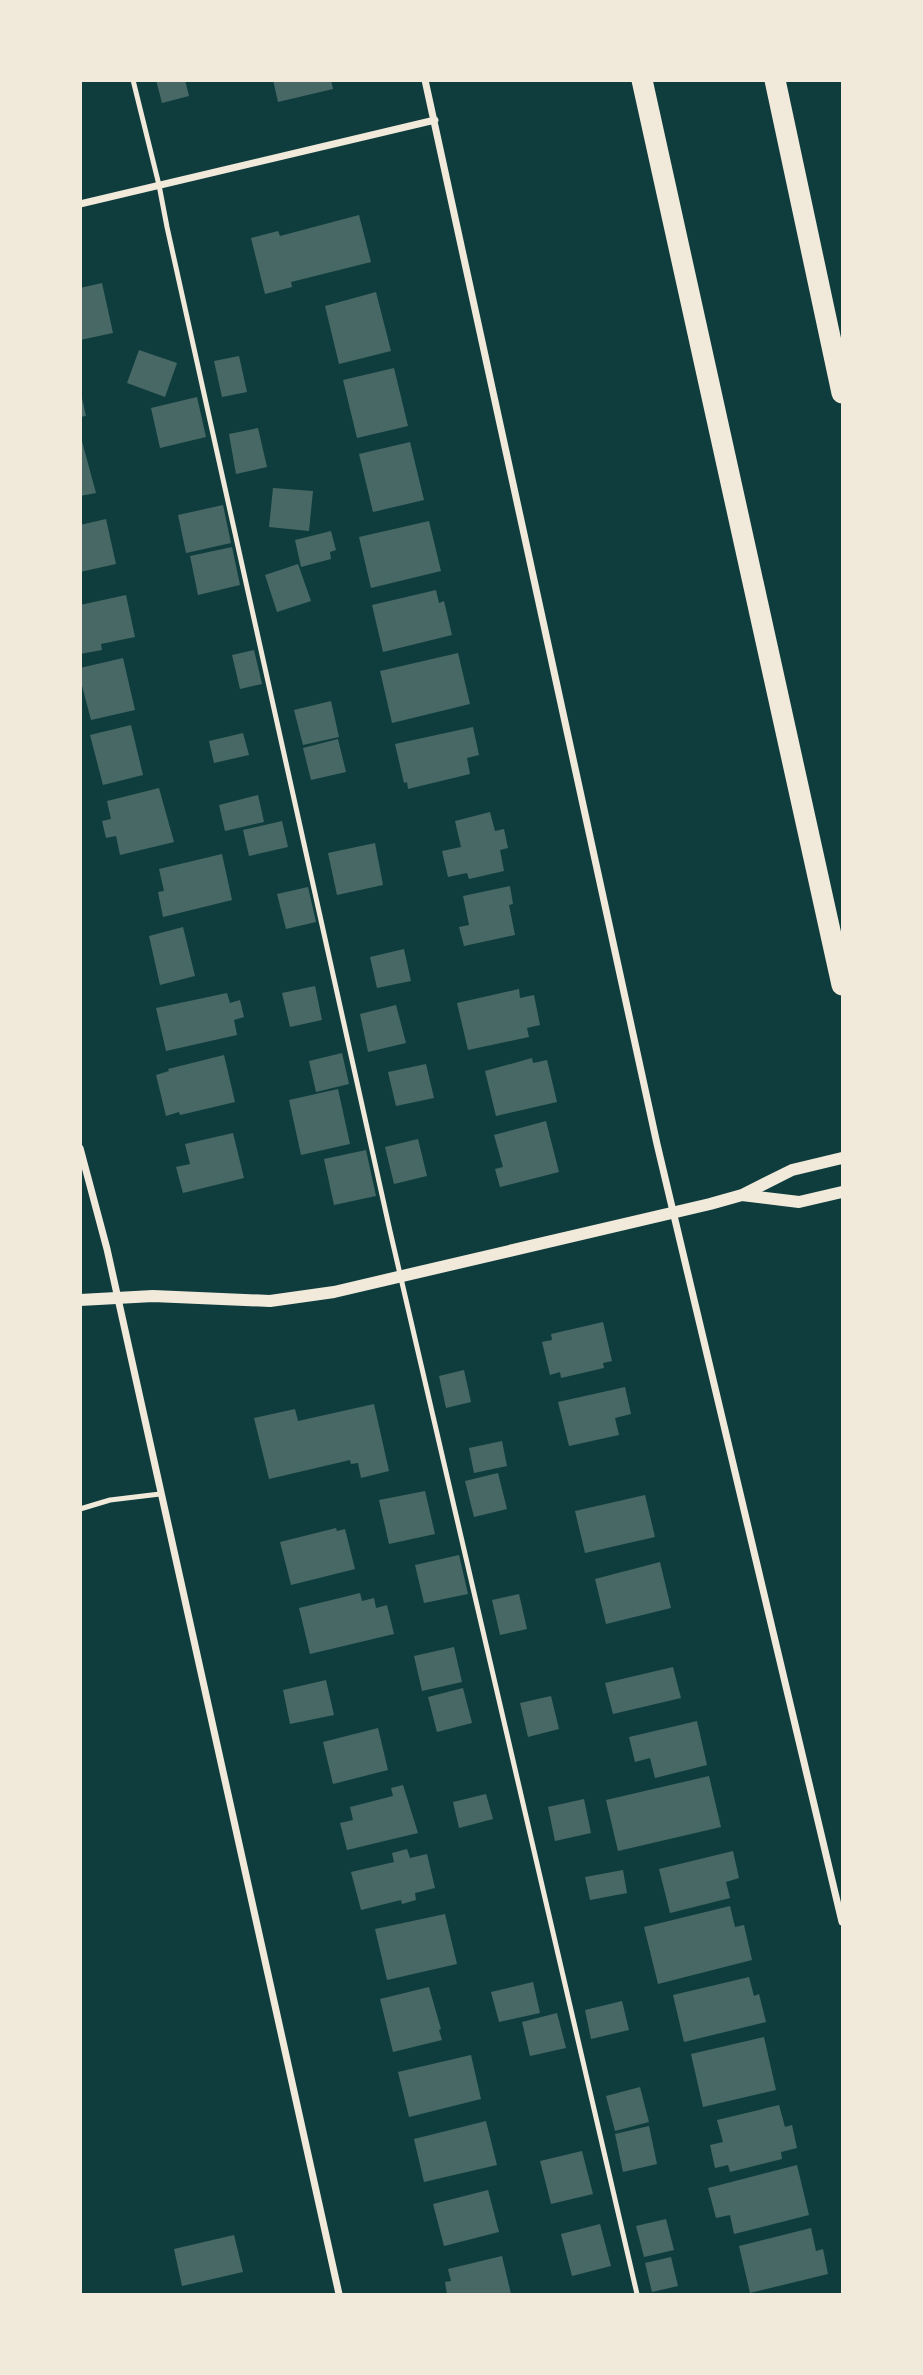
<svg xmlns="http://www.w3.org/2000/svg" width="923" height="2375" font-family="'Source Sans 3',sans-serif">
  <style>
    .building { fill: #486865 }
    .lines { fill: none; stroke-linecap: round; stroke-linejoin: round }
    .service { stroke: #f1e9da; stroke-width: 5 }
    .minor { stroke: #f1e9da; stroke-width: 7 }
    .tertiary { stroke: #f1e9da; stroke-width: 12 }
    .motorway { stroke: #f1e9da; stroke-width: 21 }
  </style>
  <rect width="100%" height="100%" fill="#0f3d3e"/>
  <path class="building" d="M156 80H185L189 96 162 103Z
    M273 80H331L333 89 278 102Z
    M359 215 371 262 291 282 292 287 265 294 251 238 278 231 280 236Z
    M102 283 113 333 80 340V288Z
    M376 292 391 351 339 364 325 306Z
    M139 350 177 363 165 397 127 383Z
    M239 356 247 392 222 397 214 361Z
    M394 368 408 426 357 438 343 380Z
    M197 397 206 437 160 448 151 408Z
    M82 398 86 416 80 417V399Z
    M258 428 267 467 236 474 229 434Z
    M80 434 96 493 80 496Z
    M410 442 424 500 373 512 359 454Z
    M273 488 313 491 309 531 269 527Z
    M223 505 231 543 186 553 178 515Z
    M106 519 116 564 80 572V525Z
    M429 521 441 571 371 588 359 537Z
    M331 531 336 550 330 552 331 559 301 567 295 540Z
    M232 547 240 585 198 595 190 556Z
    M298 564 311 601 277 612 265 575Z
    M436 590 439 603 444 601 452 635 383 652 372 605Z
    M126 595 135 637 101 644 102 650 80 654V605Z
    M254 650 262 684 240 689 232 655Z
    M458 653 470 704 392 723 380 671Z
    M123 658 135 710 91 720 80 678V668Z
    M331 701 339 737 303 745 294 710Z
    M131 725 143 775 103 785 90 735Z
    M473 727 479 755 467 758 470 774 408 789 407 782 404 783 395 744Z
    M243 733 249 755 214 763 209 741Z
    M338 739 346 772 311 780 303 748Z
    M159 788 174 842 120 855 116 836 106 838 102 821 111 819 107 801Z
    M258 795 264 822 225 831 219 805Z
    M490 812 495 831 504 829 508 848 500 850 504 871 469 879 467 873 448 877 442 851 461 847 455 821Z
    M282 821 288 847 249 856 243 830Z
    M375 843 383 885 337 895 328 853Z
    M222 854 232 900 163 917 158 892 164 891 159 869Z
    M510 886 513 904 509 905 515 935 464 946 459 927 469 925 463 896Z
    M308 887 316 922 286 929 277 894Z
    M183 927 195 976 160 985 149 936Z
    M404 949 411 981 377 988 370 957Z
    M315 986 322 1020 290 1027 282 993Z
    M519 989 520 998 534 995 540 1025 527 1028 529 1037 468 1050 457 1003Z
    M227 993 230 1003 240 1000 244 1017 234 1020 237 1035 166 1051 156 1008Z
    M396 1005 406 1043 368 1052 360 1014Z
    M342 1053 349 1084 316 1092 309 1061Z
    M224 1055 235 1102 180 1115 179 1112 166 1116 156 1075 169 1071 168 1069Z
    M532 1058 533 1063 547 1060 557 1102 496 1116 485 1071Z
    M426 1064 434 1098 396 1106 388 1072Z
    M338 1089 350 1144 301 1155 289 1100Z
    M546 1121 559 1172 500 1187 495 1169 503 1167 494 1135Z
    M233 1133 244 1178 183 1193 176 1167 190 1164 185 1144Z
    M418 1139 427 1176 394 1184 385 1147Z
    M366 1150 376 1196 334 1205 324 1159Z
    M603 1322 612 1361 603 1363 604 1368 561 1378 560 1372 550 1375 542 1342 552 1340 551 1334Z
    M464 1370 471 1402 446 1408 439 1376Z
    M625 1387 631 1414 615 1418 619 1435 569 1446 558 1402Z
    M374 1404 389 1471 361 1478 358 1463 351 1464 350 1460 269 1479 254 1418 295 1409 298 1421Z
    M502 1441 507 1466 474 1473 469 1448Z
    M498 1473 507 1509 474 1517 465 1481Z
    M425 1491 435 1534 389 1544 379 1500Z
    M645 1495 655 1537 585 1553 575 1511Z
    M336 1528 337 1531 345 1529 355 1569 291 1585 280 1542Z
    M459 1555 468 1594 424 1603 415 1565Z
    M660 1562 671 1608 606 1624 595 1579Z
    M360 1593 362 1601 374 1598 376 1608 387 1605 394 1634 310 1654 299 1608Z
    M519 1594 527 1629 500 1635 492 1600Z
    M454 1647 462 1682 422 1691 414 1656Z
    M673 1667 681 1698 613 1714 605 1683Z
    M326 1680 334 1715 290 1724 283 1690Z
    M463 1688 472 1723 437 1732 428 1697Z
    M551 1696 559 1729 528 1737 520 1703Z
    M697 1721 707 1765 655 1778 650 1758 635 1762 629 1737Z
    M378 1728 388 1770 333 1784 323 1742Z
    M709 1776 721 1827 618 1851 606 1800Z
    M403 1785 418 1833 347 1850 340 1823 353 1820 350 1807 393 1796 391 1788Z
    M486 1794 493 1819 459 1828 453 1802Z
    M584 1799 591 1833 555 1841 548 1807Z
    M407 1849 410 1858 427 1854 435 1888 415 1893 416 1900 402 1904 401 1900 361 1910 351 1872 394 1862 392 1853Z
    M733 1851 739 1878 726 1882 730 1898 670 1913 659 1869Z
    M623 1870 627 1893 590 1900 585 1877Z
    M730 1906 735 1927 744 1925 752 1960 658 1984 644 1927Z
    M445 1914 457 1964 387 1980 375 1929Z
    M749 1977 754 1996 759 1994 766 2022 684 2042 673 1995Z
    M533 1982 540 2013 499 2022 491 1992Z
    M429 1987 441 2029 439 2030 442 2040 393 2052 380 1999Z
    M622 2001 629 2030 591 2039 585 2010Z
    M557 2013 566 2048 530 2056 522 2022Z
    M764 2037 776 2090 703 2107 691 2054Z
    M471 2055 481 2099 409 2117 398 2072Z
    M640 2087 649 2122 615 2131 606 2096Z
    M779 2105 785 2127 792 2125 797 2148 781 2152 782 2159 730 2172 728 2165 715 2168 710 2145 723 2142 717 2120Z
    M486 2121 497 2165 424 2182 414 2139Z
    M649 2126 657 2164 623 2172 615 2134Z
    M582 2151 593 2194 551 2204 540 2161Z
    M797 2165 809 2215 734 2234 730 2215 716 2218 708 2188Z
    M488 2190 499 2232 444 2246 433 2204Z
    M666 2219 674 2250 644 2257 636 2226Z
    M600 2224 611 2266 572 2276 561 2234Z
    M811 2228 816 2251 823 2249 828 2274 750 2293 739 2246Z
    M234 2235 243 2272 182 2286 174 2249Z
    M502 2256 511 2294H447L445 2282 451 2281 448 2269Z
    M671 2257 678 2286 652 2292 645 2263Z"/>
  <g class="lines">
    <path class="service" d="M133 80 159 185 167 227 390 1231 637 2294
      M80 1509 110 1500 160 1494"/>
    <path class="minor" d="M425 80 657 1144 842 1922
      M80 204 435 120
      M80 1148 107 1249 339 2294"/>
    <path class="tertiary" d="M742 1195 799 1202 842 1192
      M80 1300 153 1296 270 1301 334 1292 710 1204 742 1195 792 1170 842 1158"/>
    <path class="motorway" d="M642 80 842 985
      M775 80 842 393"/>
  </g>
  <rect width="923" height="2375" fill="none" stroke="#f1e9da" stroke-width="164"/>
</svg>
